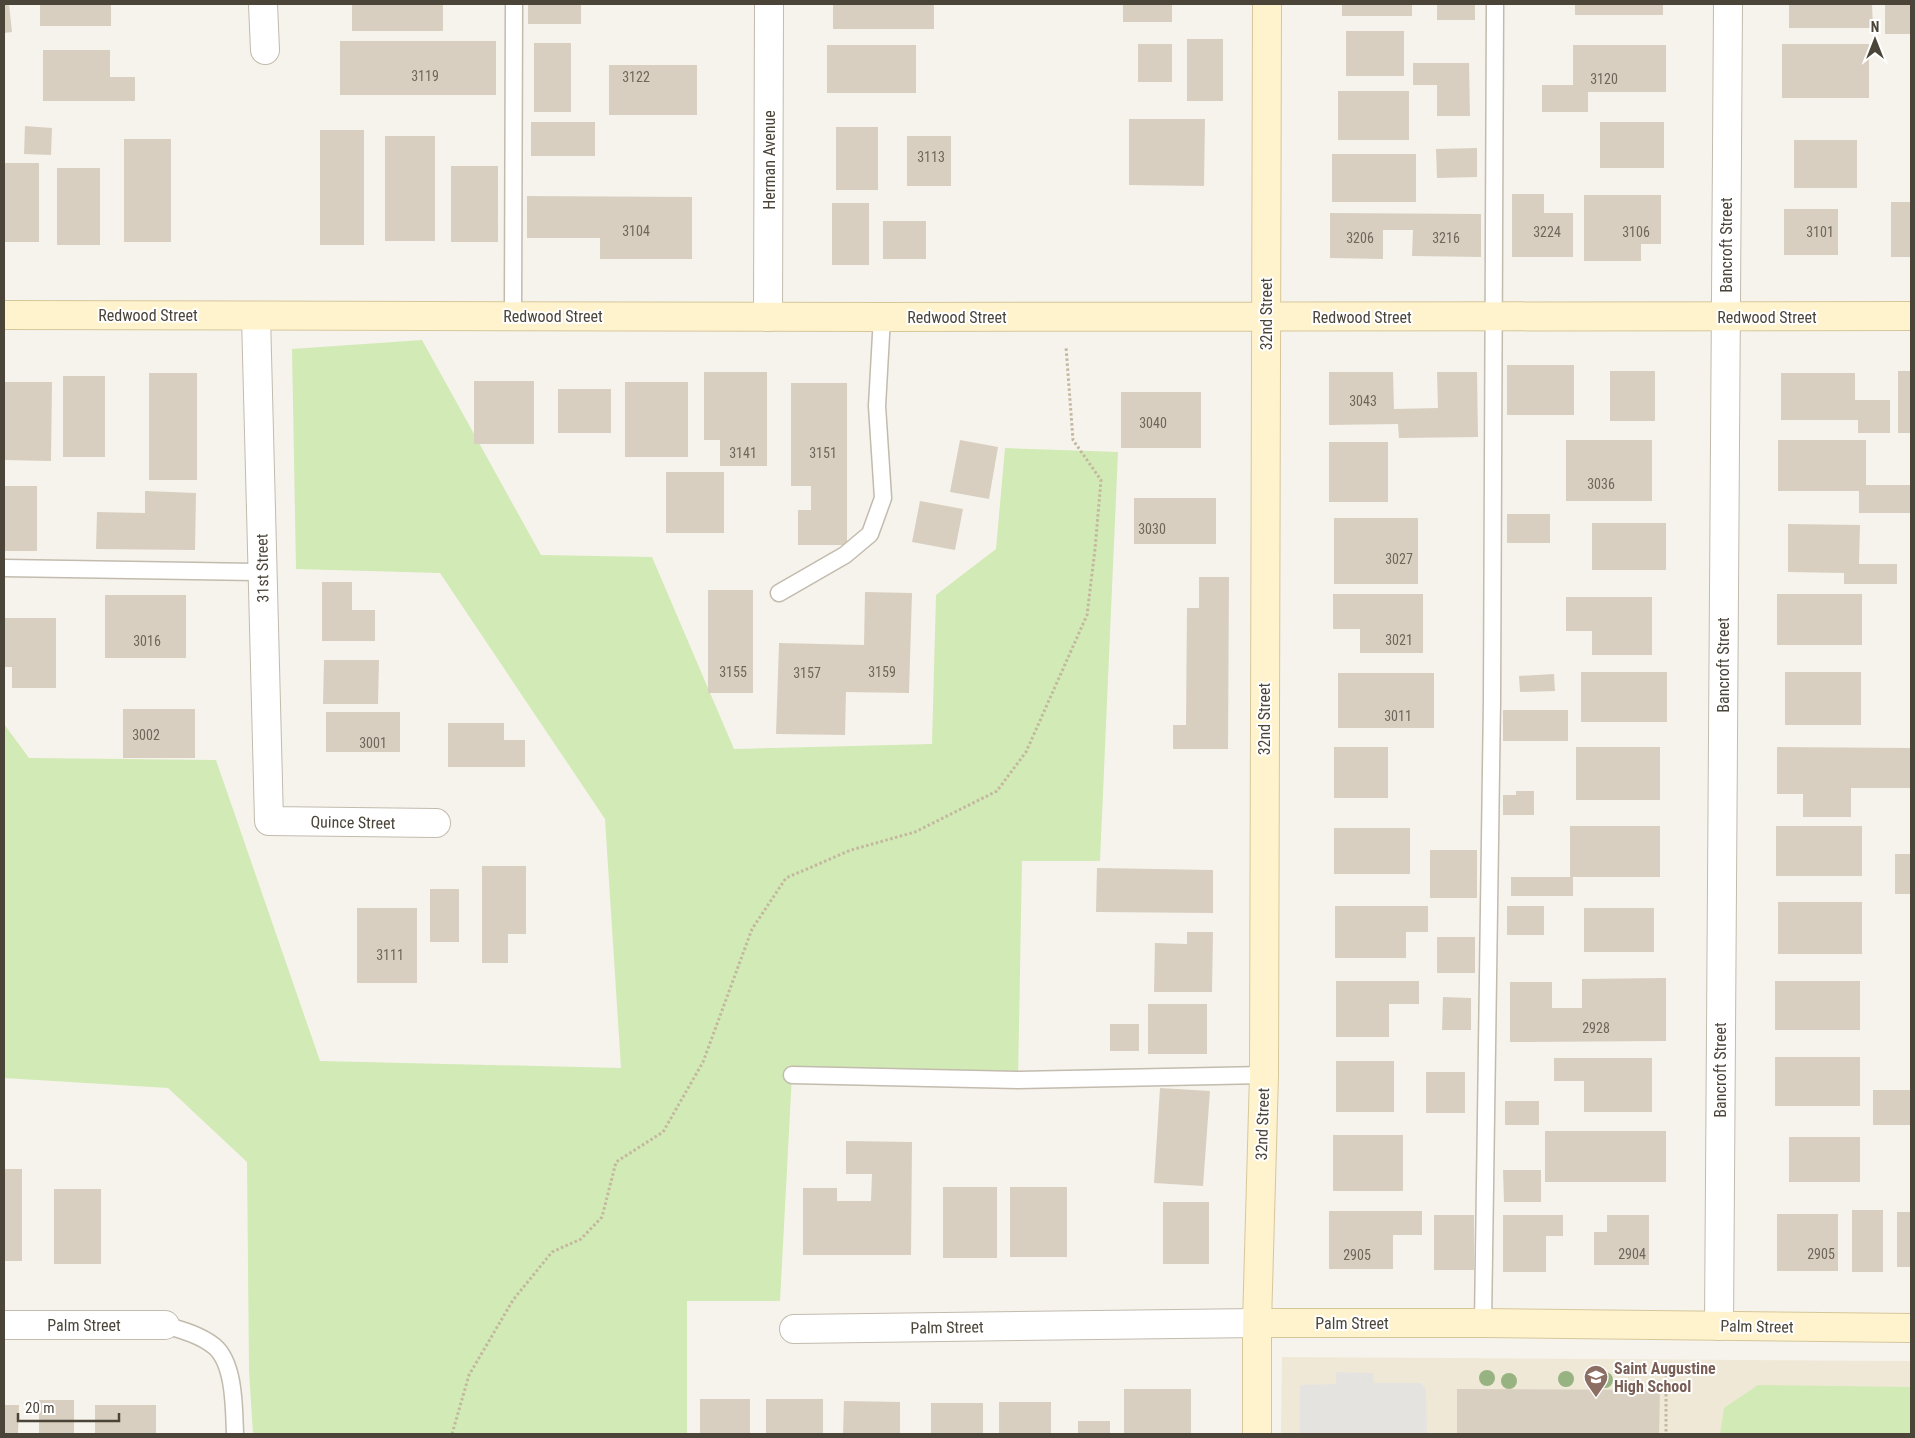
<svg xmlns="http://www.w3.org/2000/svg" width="1915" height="1438" font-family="'Roboto Condensed',sans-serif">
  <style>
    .education { fill: #efe8d6 }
    .green { fill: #d2eab5 }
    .parking { fill: #e5e3e0 }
    .building { fill: #d8cfc1 }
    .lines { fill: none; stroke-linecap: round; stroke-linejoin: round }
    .lane-casing { stroke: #c2bbae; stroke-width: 19 }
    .street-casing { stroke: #c2bbae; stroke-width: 30 }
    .secondary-casing { stroke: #d6c79b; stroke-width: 30 }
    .path { stroke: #c4b79f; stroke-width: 3; stroke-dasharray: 2.5 2.5; stroke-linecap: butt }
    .lane { stroke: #fff; stroke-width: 16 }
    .street { stroke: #fff; stroke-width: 28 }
    .secondary { stroke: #fff3cd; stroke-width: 28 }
    .tree { fill: #97b381 }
    .labels { text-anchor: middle; stroke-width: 4; stroke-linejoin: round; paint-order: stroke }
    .number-label { font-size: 14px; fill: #6e675b }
    .street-label { font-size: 16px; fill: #4b4439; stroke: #fff }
    .education-label { font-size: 16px; font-weight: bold; fill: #785e54; stroke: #fff; text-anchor: start }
  </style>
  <rect width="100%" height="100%" fill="#f6f3ec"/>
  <path class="education" d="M1282 1357 1911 1361V1434H1281Z"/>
  <path class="green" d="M422 340 541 555 652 557 734 749 932 744 936 595 996 549 1005 448 1118 452 1100 861H1022L1018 1080 792 1075 780 1301H687V1434H253L249 1371 247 1162 168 1088 4 1078V724L29 758 216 760 320 1061 621 1068 605 819 440 573 296 569 292 349Z
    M1758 1385 1911 1387V1434H1720L1724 1408Z"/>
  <path class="parking" d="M1336 1372 1373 1373 1374 1383H1421L1426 1390 1427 1434H1300V1385L1336 1384Z"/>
  <path class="building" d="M4 4H9L12 32 4 33Z
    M40 4H111V26H40Z
    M352 4H443V31H352Z
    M528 4H581V24H528Z
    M833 4H934V29H833Z
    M1123 4H1172V22H1123Z
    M1342 4H1412V16H1342Z
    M1437 4H1475V20H1437Z
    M1575 4H1663V15H1575Z
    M1789 4H1872L1873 28H1789Z
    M1885 4H1911V34H1885Z
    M1346 31H1404V76H1346Z
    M1187 39H1223V101H1187Z
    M340 41H496V95H340Z
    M534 43H571V112H534Z
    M1138 44H1172V82H1138Z
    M1782 44H1869V98H1782Z
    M827 45H916V93H827Z
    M1573 45H1666V92H1588V112H1542V85H1573Z
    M43 50H110V77H135V101H43Z
    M1413 63H1469L1470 116H1437V85H1413Z
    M609 65H697V115H609Z
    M1338 91H1409V140H1338Z
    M1129 119H1205L1204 186 1129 185Z
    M531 122H595V156H531Z
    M1600 122H1664V168H1600Z
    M25 126 52 128 51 155 24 154Z
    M836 127H878V190H836Z
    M320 130H364V245H320Z
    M385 136H435V241H385Z
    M907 136H951V186H907Z
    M124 139H171V242H124Z
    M1794 140H1857V188H1794Z
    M1477 148V177L1437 178 1436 149Z
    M1332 154H1416V202H1332Z
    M4 163H39V242H4Z
    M451 166H498V242H451Z
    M57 168H100V245H57Z
    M1512 194H1544V213H1573V257H1512Z
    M1584 195H1661V244H1641V261H1584Z
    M527 196 692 197V259H600V238H527Z
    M1891 202H1911V257H1891Z
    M832 203H869V265H832Z
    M1784 209H1838V255H1784Z
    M1330 213 1481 214V257L1412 256 1413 230H1383V259L1330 258Z
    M883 221H926V259H883Z
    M1507 365H1574V415H1507Z
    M1610 371H1655V421H1610Z
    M1898 371H1911V433H1898Z
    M704 372H767V466H720V440H704Z
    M1329 372H1393L1394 409 1438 408 1437 372H1477L1478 437 1399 438 1398 424 1329 425Z
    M149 373H197V480H149Z
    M1781 373H1855V400H1890V433H1858V420H1781Z
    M63 376H105V457H63Z
    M474 381H534V444H474Z
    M4 382H52L51 461 4 460Z
    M625 382H688V457H625Z
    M791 383H847V545H798V510H811V486H791Z
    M558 389H611V433H558Z
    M1121 392H1201V448H1121Z
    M960 440 998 447 989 499 950 492Z
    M1566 440H1652V501H1566Z
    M1778 440H1866V485H1911V513H1859V491H1778Z
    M1329 442H1388V502H1329Z
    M666 472H724V533H666Z
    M4 486H37V551H4Z
    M145 491 196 493 195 550 96 549 97 512 145 513Z
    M1134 498H1216V544H1134Z
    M920 501 963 509 955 550 912 542Z
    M1507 514H1550V543H1507Z
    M1334 518H1418V584H1334Z
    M1592 523H1666V570H1592Z
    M1788 524 1860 525 1859 564H1897V584H1844V573L1788 572Z
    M1199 577H1229L1228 749H1173V725H1186L1187 608H1199Z
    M322 582H352V610H375V641H322Z
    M708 590H753V693H708Z
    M865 592 912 593 909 693 846 692 845 735 776 734 779 643 864 645Z
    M1333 594H1423V653H1360V629H1333Z
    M1777 594H1862V645H1777Z
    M105 595H186V658H105Z
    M1566 597H1652V655H1592V631H1566Z
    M4 618H56V688H12V667H4Z
    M324 660H379L378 704H323Z
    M1581 672H1667V722H1581Z
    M1785 672H1861V725H1785Z
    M1338 673H1434V728H1338Z
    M1554 674 1555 691 1520 692 1519 676Z
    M123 709H195V758H123Z
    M1503 710H1568V741H1503Z
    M326 712H400V752H326Z
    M448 723H504V740H525V767H448Z
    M1334 747H1388V798H1334Z
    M1576 747H1660V800H1576Z
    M1777 747 1911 748V788H1851V817H1803V794H1777Z
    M1516 791H1534V815H1503V795H1516Z
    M1570 826H1660V877H1573V896H1511V877H1570Z
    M1776 826H1862V876H1776Z
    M1334 828H1410V874H1334Z
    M1430 850H1477V898H1430Z
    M1895 854H1911V894H1895Z
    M482 866H526V934H508V963H482Z
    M1097 868 1213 870V913L1096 912Z
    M430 889H459V942H430Z
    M1778 902H1862V954H1778Z
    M1335 906H1428V932H1406V958H1335Z
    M1507 906H1544V935H1507Z
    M357 908H417V983H357Z
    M1584 908H1654V952H1584Z
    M1187 932H1213L1212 992H1154L1155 943 1187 944Z
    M1437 937H1475V973H1437Z
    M1666 978V1041L1510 1042V982H1552V1008H1582V979Z
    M1336 981H1419V1004H1389V1037H1336Z
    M1775 981H1860V1030H1775Z
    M1443 997 1471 998V1030H1442Z
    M1148 1004H1207V1054H1148Z
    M1110 1024H1139V1051H1110Z
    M1775 1057H1860V1106H1775Z
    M1554 1058H1652V1112H1584V1081H1554Z
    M1336 1061H1394V1112H1336Z
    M1426 1072H1465V1113H1426Z
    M1160 1088 1210 1091 1203 1186 1154 1183Z
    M1873 1090H1911V1125H1873Z
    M1505 1101H1539V1125H1505Z
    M1545 1131H1666V1182H1545Z
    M1333 1135H1403V1191H1333Z
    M1789 1137H1860V1182H1789Z
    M846 1141 912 1142 911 1255H803V1188H837V1201H871L872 1174H846Z
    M4 1169H22V1261H4Z
    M1503 1170H1541V1202H1504Z
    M943 1187H997V1258H943Z
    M1010 1187H1067V1257H1010Z
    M54 1189H101V1264H54Z
    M1163 1202H1209V1264H1163Z
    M1852 1210H1883V1272H1852Z
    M1329 1211H1422V1235H1393V1269H1329Z
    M1897 1212H1911V1267H1897Z
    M1777 1214H1838V1271H1777Z
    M1434 1215H1474V1270H1434Z
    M1503 1215H1563V1236H1546V1272H1503Z
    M1607 1215H1649V1265H1594V1232H1607Z
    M1124 1389H1191V1434H1124Z
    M1457 1389 1660 1390 1659 1434H1457Z
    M700 1399H750V1434H700Z
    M766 1399H823V1434H766Z
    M39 1400H74V1434H39Z
    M844 1401 900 1402V1434H843Z
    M999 1402H1051V1434H999Z
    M931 1403H983V1434H931Z
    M4 1405H19L18 1434H4Z
    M95 1405H156V1434H95Z
    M1078 1421H1110V1434H1078Z"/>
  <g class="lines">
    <defs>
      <path id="lane" d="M513 316 514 4
        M4 568 262 572
        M779 593 845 555 870 534 883 498 877 406 882 317
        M792 1075 1018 1080 1264 1075
        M1483 1323 1492 701 1495 4
        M165 1325C182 1330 200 1335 214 1346 235 1363 234 1410 235 1434"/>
      <path id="street" d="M263 4 265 50
        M256 316 269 821 436 823
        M768 317 769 4
        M4 1325H165
        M1719 1326 1728 4
        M794 1329 1257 1323"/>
      <path id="secondary" d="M4 315 882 317 1911 316
        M1257 1323H1483L1911 1328
        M1257 1434V1323L1264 1075 1267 4"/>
    </defs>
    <use href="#lane" class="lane-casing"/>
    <use href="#street" class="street-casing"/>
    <use href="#secondary" class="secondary-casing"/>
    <path class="path" d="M1666 1364V1434
      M452 1434 469 1375 513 1300 552 1252 581 1239 602 1217 616 1162 663 1132 703 1062 752 929 786 878 851 850 915 832 997 791 1026 752 1087 615 1095 549 1101 480 1073 440 1066 347"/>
    <use href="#lane" class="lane"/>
    <use href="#street" class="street"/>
    <use href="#secondary" class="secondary"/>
  </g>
  <g class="tree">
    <circle cx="1487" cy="1378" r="8"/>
    <circle cx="1566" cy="1379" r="8"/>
    <circle cx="1605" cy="1380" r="8"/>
    <circle cx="1509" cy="1381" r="8"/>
  </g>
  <defs>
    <symbol id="school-pin" viewBox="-11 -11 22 30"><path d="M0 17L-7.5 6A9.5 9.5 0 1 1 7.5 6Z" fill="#8d6e63" stroke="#fff"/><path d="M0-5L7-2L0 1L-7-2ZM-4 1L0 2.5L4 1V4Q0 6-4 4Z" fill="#fff"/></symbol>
  </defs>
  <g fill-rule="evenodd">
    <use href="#school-pin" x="1582" y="1363" width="28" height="38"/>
  </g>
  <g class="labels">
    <g class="number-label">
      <text x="425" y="81">3119</text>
      <text x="636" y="82">3122</text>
      <text x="1604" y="84">3120</text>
      <text x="931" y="162">3113</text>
      <text x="636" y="236">3104</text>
      <text x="1547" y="237">3224</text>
      <text x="1636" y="237">3106</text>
      <text x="1820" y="237">3101</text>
      <text x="1360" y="243">3206</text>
      <text x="1446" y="243">3216</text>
      <text x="1363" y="406">3043</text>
      <text x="1153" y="428">3040</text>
      <text x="743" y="458">3141</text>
      <text x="823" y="458">3151</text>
      <text x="1601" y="489">3036</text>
      <text x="1152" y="534">3030</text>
      <text x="1399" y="564">3027</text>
      <text x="1399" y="645">3021</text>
      <text x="147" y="646">3016</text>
      <text x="733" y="677">3155</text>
      <text x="882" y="677">3159</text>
      <text x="807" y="678">3157</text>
      <text x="1398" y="721">3011</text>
      <text x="146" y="740">3002</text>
      <text x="373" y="748">3001</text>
      <text x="390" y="960">3111</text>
      <text x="1596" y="1033">2928</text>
      <text x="1632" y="1259">2904</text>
      <text x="1821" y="1259">2905</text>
      <text x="1357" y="1260">2905</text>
    </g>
    <g class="street-label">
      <text transform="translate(769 160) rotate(-90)" y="6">Herman Avenue</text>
      <text transform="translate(1726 245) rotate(-90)" y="6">Bancroft Street</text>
      <text transform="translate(1266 314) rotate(-90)" y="6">32nd Street</text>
      <text x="148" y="321">Redwood Street</text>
      <text x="553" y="322">Redwood Street</text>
      <text x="957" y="323">Redwood Street</text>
      <text x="1362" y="323">Redwood Street</text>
      <text x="1767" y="323">Redwood Street</text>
      <text transform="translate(262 568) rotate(-91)" y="6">31st Street</text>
      <text transform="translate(1723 665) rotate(-90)" y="6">Bancroft Street</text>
      <text transform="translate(1264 719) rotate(-90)" y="6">32nd Street</text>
      <text transform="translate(353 822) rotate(1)" y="6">Quince Street</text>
      <text transform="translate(1720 1070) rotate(-90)" y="6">Bancroft Street</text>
      <text transform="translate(1262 1124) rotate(-88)" y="6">32nd Street</text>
      <text x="1352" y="1329">Palm Street</text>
      <text x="84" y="1331">Palm Street</text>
      <text transform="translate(1757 1326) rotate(1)" y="6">Palm Street</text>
      <text transform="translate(947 1327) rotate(-1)" y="6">Palm Street</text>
    </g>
    <g class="education-label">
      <text x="1614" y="1374">Saint Augustine<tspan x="1614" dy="18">High School</tspan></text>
    </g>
  </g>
  <rect width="1915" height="1438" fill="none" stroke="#4b4439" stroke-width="10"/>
  <g transform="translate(1875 40)" stroke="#ffffff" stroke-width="4" paint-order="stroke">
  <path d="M0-4L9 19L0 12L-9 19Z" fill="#4b4439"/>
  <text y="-8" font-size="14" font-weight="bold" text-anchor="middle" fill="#4b4439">N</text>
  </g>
  <path d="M18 1413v8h101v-8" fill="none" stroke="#4b4439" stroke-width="2.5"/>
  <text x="25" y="1413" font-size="15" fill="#4b4439" stroke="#ffffff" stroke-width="4" paint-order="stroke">20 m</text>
</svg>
